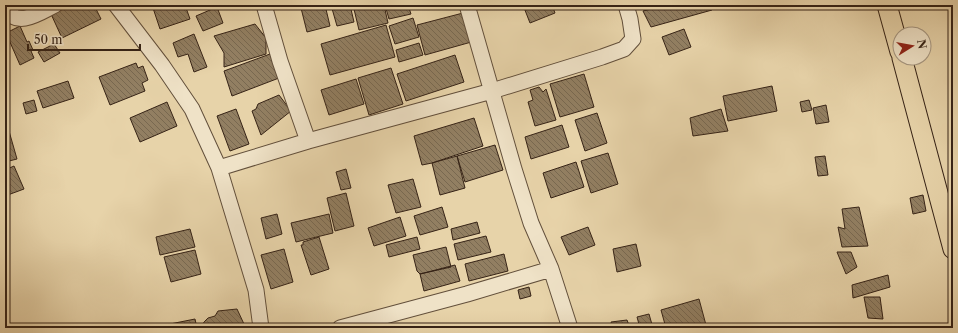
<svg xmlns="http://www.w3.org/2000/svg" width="958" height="333" font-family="'Libre Caslon Text',serif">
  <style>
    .building { fill: url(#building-back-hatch); stroke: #362316 }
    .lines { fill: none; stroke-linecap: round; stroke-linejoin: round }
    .minor-casing { stroke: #624f3b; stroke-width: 17 }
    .major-casing { stroke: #362316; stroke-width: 21 }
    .minor { stroke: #efe2c7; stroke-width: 15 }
    .major { stroke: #e7d3a9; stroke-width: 19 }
  </style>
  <defs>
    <pattern id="building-back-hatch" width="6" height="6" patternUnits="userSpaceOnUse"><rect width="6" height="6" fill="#927f62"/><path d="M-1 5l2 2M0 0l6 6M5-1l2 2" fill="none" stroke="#786850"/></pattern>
  </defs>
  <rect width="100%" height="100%" fill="#e7d3a9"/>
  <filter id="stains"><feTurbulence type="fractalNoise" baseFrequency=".005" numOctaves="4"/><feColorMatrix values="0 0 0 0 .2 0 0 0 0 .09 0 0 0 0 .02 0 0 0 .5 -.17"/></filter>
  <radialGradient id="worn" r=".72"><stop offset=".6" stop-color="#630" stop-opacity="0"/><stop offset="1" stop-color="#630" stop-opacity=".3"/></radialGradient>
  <path class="building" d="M70 5H94L101 19 62 38 51 14Z
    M152 5H185L190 19 160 29Z
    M311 5H325L330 26 307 32 301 8Z
    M331 5H350L354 22 337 26Z
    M353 5H384L388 23 359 30Z
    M385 5H408L411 14 389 19Z
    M523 5H552L555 13 530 23Z
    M668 5H710L712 10 651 27 643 11Z
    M217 7 223 23 203 31 196 16Z
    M463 13 475 41 425 55 417 25Z
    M413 18 419 37 395 44 389 26Z
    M255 24 266 38V54L224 67V53L214 36Z
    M386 25 395 57 330 75 321 44Z
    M20 26 27 42 29 41 33 50 31 51 34 58 20 65 6 33Z
    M684 29 691 47 669 55 662 37Z
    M194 34 207 67 194 72 188 54 178 57 173 43Z
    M419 43 423 55 399 62 396 50Z
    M54 44 60 53 44 62 38 52Z
    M270 54 279 78 232 96 224 71Z
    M455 55 464 82 406 101 397 74Z
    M136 63 138 68 143 66 148 80 142 83 145 91 110 105 99 77Z
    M391 68 403 104 369 115 358 78Z
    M584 74 594 107 560 117 550 84Z
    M356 79 364 104 329 115 321 90Z
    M68 81 74 98 43 108 37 91Z
    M772 86 777 111 728 121 723 96Z
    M539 87 543 92 546 89 556 120 535 126 528 102 533 100 530 90Z
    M279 95 291 111 261 135 252 111 256 109 258 104Z
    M34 100 37 111 26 114 23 103Z
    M809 100 812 110 802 112 800 102Z
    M167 102 177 126 140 142 130 118Z
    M826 105 829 122 816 124 813 108Z
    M236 109 249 144 230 151 217 116Z
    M721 109 728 131 693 136 690 118Z
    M597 113 607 143 585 151 575 120Z
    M5 117 17 159 5 162Z
    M474 118 483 146 432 163 422 165 414 136Z
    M562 125 569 147 531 159 525 137Z
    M495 145 503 170 465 182 457 156Z
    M608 153 618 184 591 193 581 161Z
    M457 156 465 188 440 195 432 163Z
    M825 156 828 175 818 176 815 157Z
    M576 162 584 187 551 198 543 173Z
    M14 166 24 189 5 196V170Z
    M346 169 351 188 341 190 336 172Z
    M413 179 421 207 396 213 388 185Z
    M346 193 354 226 335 231 327 198Z
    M923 195 926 211 913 214 910 198Z
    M442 207 448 227 420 235 414 216Z
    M859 207 868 246 842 247 838 227 845 229 842 209Z
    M277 214 282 234 266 239 261 218Z
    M329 214 333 233 296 242 291 223Z
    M400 217 406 236 374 246 368 228Z
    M477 222 480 233 453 240 451 229Z
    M588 227 595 245 569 255 561 237Z
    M190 229 195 247 160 255 156 237Z
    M486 236 491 252 458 260 454 244Z
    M319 237 329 269 311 275 301 245H303V242Z
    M417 237 420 249 389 257 386 245Z
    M636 244 641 266 617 272 613 249Z
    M446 247 451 267 420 274 417 271 413 255Z
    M284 249 293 282 271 289 261 255Z
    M195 250 201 274 171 282 164 257Z
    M837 252H851L857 267 846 274Z
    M504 254 508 271 469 281 465 264Z
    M455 265 460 281 424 291 420 274Z
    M888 275 890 287 853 298 852 285Z
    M529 287 531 296 520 299 518 290Z
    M864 297H880L883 319 868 318Z
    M699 299 706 325 695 328H666L661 310Z
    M237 309 244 324 238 326 239 328H201V326L205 321 208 318 215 316 218 311Z
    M649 314 653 328H640L637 317Z
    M195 319 197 328H171L170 324Z
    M627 320 630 328H613L611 322Z"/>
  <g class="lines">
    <defs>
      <path id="minor" d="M116 5 162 65 192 109 219 168 256 290 261 328
        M264 5 280 61 308 141
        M467 5 514 169 531 223 551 269 570 328
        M5 8C17 29 39 13 55 5
        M219 168 308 141 492 91 602 57 624 49 633 39 630 19 626 5
        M340 328 467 294 551 269"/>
      <path id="major" d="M887 5 900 52
        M902 58 953 249"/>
    </defs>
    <use href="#minor" class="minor-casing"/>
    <use href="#major" class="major-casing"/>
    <use href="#minor" class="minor"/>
    <use href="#major" class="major"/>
  </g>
  <rect width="958" height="333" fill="none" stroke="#e7d3a9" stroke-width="20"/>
  <rect x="6" y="6" width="946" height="321" fill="none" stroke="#362316" stroke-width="2"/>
  <rect x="10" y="10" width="938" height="313" fill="none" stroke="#362316"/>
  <g transform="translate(912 46) rotate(79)"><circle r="19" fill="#efe2c7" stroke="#a59680"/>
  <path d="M0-3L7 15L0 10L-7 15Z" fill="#8f2418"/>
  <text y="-6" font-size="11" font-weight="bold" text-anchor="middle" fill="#362316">N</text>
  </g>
  <path d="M28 44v6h112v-6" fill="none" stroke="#362316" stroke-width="2"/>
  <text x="34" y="44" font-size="12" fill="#362316" stroke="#efe2c7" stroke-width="3" paint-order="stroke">50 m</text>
  <rect width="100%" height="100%" filter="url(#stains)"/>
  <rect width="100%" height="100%" fill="url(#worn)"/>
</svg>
